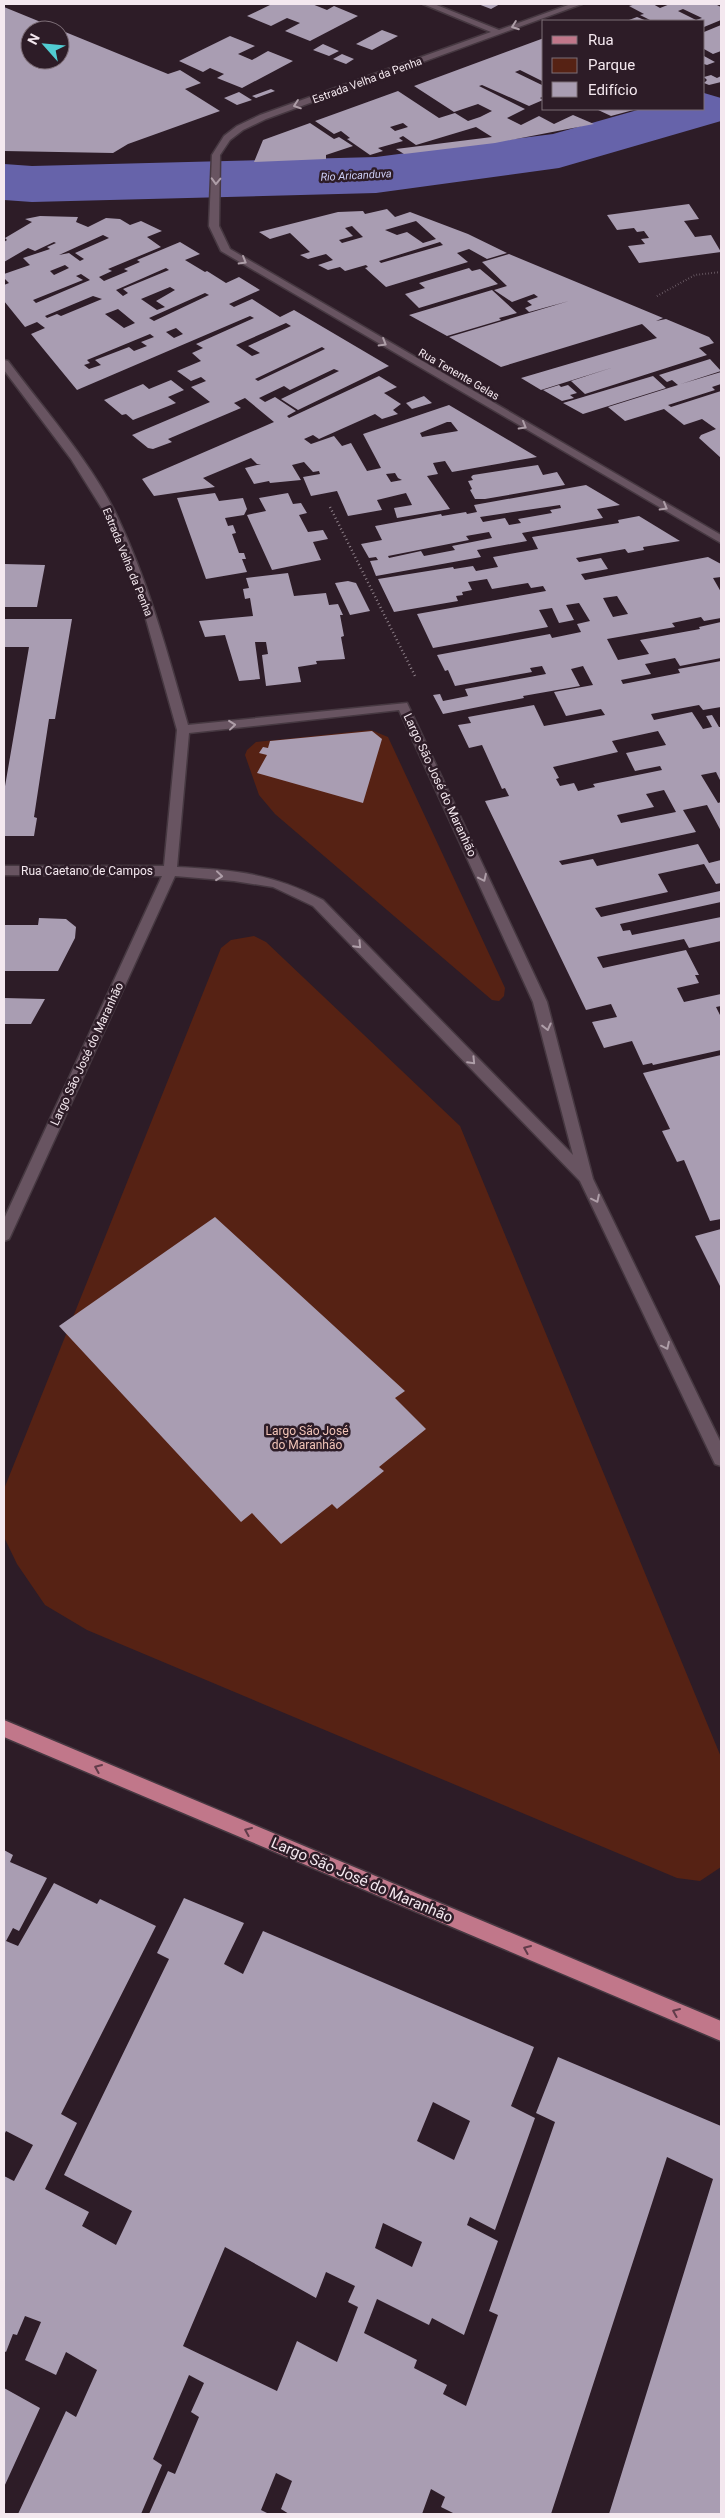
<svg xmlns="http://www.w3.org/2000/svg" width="725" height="2518" font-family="Roboto,sans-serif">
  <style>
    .green { fill: #562214 }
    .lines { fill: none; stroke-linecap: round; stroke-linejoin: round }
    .river { fill: #6663aa; fill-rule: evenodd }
    .building { fill: #a99db2; fill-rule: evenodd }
    .minor-casing { stroke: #463841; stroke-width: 3 }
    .major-casing { stroke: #463841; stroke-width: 3 }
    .path-far1 { stroke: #8f818a; stroke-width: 2; stroke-dasharray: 0.5 2.5; stroke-linecap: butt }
    .path { stroke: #8f818a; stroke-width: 2.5; stroke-dasharray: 1 3; stroke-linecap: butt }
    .minor { fill: #685461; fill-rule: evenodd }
    .major { fill: #c1778a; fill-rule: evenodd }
    .oneway { stroke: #ae9ea8 }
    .oneway2 { stroke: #613c4a }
    .labels { text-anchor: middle; stroke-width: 5; stroke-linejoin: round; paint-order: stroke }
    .far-street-label { font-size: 11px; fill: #f4e8ef; stroke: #2d1c27 }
    .far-water-label { font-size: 11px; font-style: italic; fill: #cdcef6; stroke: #2d1c27 }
    .street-label { font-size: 12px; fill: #f4e8ef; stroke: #2d1c27 }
    .park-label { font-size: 12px; fill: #f2c4b7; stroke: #2d1c27 }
    .near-street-label { font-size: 15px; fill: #f4e8ef; stroke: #2d1c27 }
  </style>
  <rect width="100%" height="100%" fill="#2d1c27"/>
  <path class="green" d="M371 730 388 737 505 988 504 996 499 1001 492 1000 275 814 259 795 245 755 247 750 256 742Z
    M254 936 266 942 460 1126 721 1757V1867L700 1881 677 1878 87 1630 45 1605 17 1564 4 1537V1489L221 948 231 940Z"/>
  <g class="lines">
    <path class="river" d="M704 93 721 98V121L559 168 376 193 32 202 4 200V164L32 166 376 157 553 134 641 109H704Z"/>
  </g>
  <path class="building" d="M272 4H312L327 10 334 6 358 16 310 41 285 31 300 23 287 18 271 26 247 16Z
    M478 4H500L491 9Z
    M636 4H653L660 8 670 4H715L721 7V20L704 27V21H652L640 15 644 14 629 6ZM683 9 702 18 696 20 678 11Z
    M4 7 168 74 180 70 201 83 185 89 220 111 128 144 113 153 4 151ZM30 30H60V60H30Z
    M637 17 647 21H620L629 20Z
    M721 25V51L713 54 704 49V32Z
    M382 30 398 36 372 50 356 44Z
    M230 36 255 46 238 54 252 60 268 51 293 61 242 88 217 78 224 74 210 68 203 72 179 61Z
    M544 38V82L520 70 515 72 544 86V96L540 98 543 100 529 106 482 85 479 86 525 109 507 118 521 125 539 116 554 124 573 115 594 124 495 143 404 154 396 149 492 137 476 127 416 145 403 136 399 138 403 141 378 148 383 151 370 155 347 139 350 138 341 131 334 134 315 121 398 91 439 118 455 113 468 121 480 117 492 111 478 104 454 112 414 86ZM403 123 408 127 395 131 390 127Z
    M323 44 339 51 329 56 313 50Z
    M342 54 354 59 346 64 333 59Z
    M704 56 715 62 707 65 704 64Z
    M711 75 717 78 721 76V82L709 85 704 83 707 80 704 77Z
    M271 89 275 91 256 98 252 96Z
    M239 92 252 100 237 105 224 98Z
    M596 109H637L611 116Z
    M310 123 334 139 339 137 353 146 326 155V159L254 162 263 140Z
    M689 204 699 219 684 221 687 225 695 237 711 235 721 252 639 263 628 246 645 244 641 239 649 238 644 231 637 232 634 228 617 230 607 215Z
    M387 209 395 217 410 212 468 234 507 253 487 259 469 249 457 253 468 262 386 287 365 268 368 267 366 265 345 271 340 267 328 270 318 265 333 260 326 254 308 259 300 255 310 252 290 233 270 239 259 232 338 212 363 211 365 214ZM416 221 436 239 423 243 407 232 397 235 385 230ZM352 226 363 237 342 243 339 240 353 236 345 228ZM440 242 443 245 381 263 379 261Z
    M40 216 78 217 76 222 88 227 106 218 120 219 130 225 141 221 162 231 147 237 161 247 108 269 112 271 99 277 104 281 128 271 124 269 140 262 137 260 180 242 200 254 185 260 205 272 207 271 226 283 239 277 260 290 229 304 234 307 252 299 280 317 294 310 389 366 298 410 281 399 339 371 334 369 290 390 284 386 259 398 265 402 275 397 296 411 287 416 289 418 379 376 397 387 384 393 401 404 393 410 398 414 382 419 375 414 319 439 313 435 304 439 311 444 334 436 342 446 351 443 367 471 381 468 363 434 449 405 537 457 452 472 445 461 433 463 438 474 427 476 450 509 397 518 394 508 412 505 406 493 377 500 382 510 348 516 337 491 311 496 303 477 320 474 319 471 313 472 304 462 292 465 301 480 270 483 269 481 254 484 245 468 261 464H257L251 458 203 478 215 487 154 496 142 479 274 422 245 398 234 403 241 408 168 439 172 442 153 449 148 448 132 435 210 402 191 387 206 381 201 377 191 381 177 371 201 361 192 353 203 348 196 344 254 318 250 316 77 390 31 334 45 328 37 322 25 327 4 301V285L9 283 4 278V274L30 265 23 258 50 249 47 247 56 243 54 242 35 251 28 248 4 262V242L7 240 5 238 32 222 25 219ZM103 235 109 238 75 253 84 259 80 261 69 253 59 255ZM65 265 69 268 54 275 50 271ZM166 268 169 270 123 289 128 293 123 296 116 290ZM81 274 90 280 36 303 33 300 83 280 76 276ZM170 287 175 290 156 301 165 307 157 310 141 299ZM205 293 209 295 154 321 149 318ZM93 296 102 299 61 316 57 314 47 318 45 316ZM118 309 135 323 124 328 105 314ZM286 323 291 326 248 346 260 353 252 356 236 345ZM176 328 183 334 174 338 166 332ZM150 334 154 337 141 342 147 346 134 351 129 347 95 360 101 365 89 369 84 365 90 363 87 360ZM322 347 325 349 258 381 255 379ZM447 422H451L458 431 422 437 420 433ZM395 473 398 478 402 480 391 482 386 474Z
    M509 254 663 318 656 321 666 319 709 337 714 343 699 348 707 355 585 394 571 381 614 367 541 390 521 378 657 338 642 324 501 367 449 337 569 301 529 312 525 308 532 305 527 301 538 297 534 294 512 302 494 290 507 286 482 262Z
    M469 268 472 271 480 269 498 284 419 308 405 294 425 288 419 283Z
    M492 290 517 313 499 318 501 320 447 336 409 315Z
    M710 359 721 371 681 384 721 372V384L712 387 715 390 668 405 671 407 721 391V458L699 438 701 435 716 429 702 419 684 425 664 409 625 421 608 407 678 385 672 380 667 382 659 375Z
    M653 376 666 388 583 414 563 403Z
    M171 380 184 390 168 397 176 403 133 420 126 414 122 415 104 400 143 384 149 389Z
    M559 385 561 387 568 385 577 393 570 395 574 398 562 401 543 390Z
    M424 396 432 403 412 409 406 403Z
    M538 465 543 475 557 472 565 485 485 499H475L470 490 472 489 468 481 473 480 471 477 473 475Z
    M586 485 620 505 597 509 603 518 522 533 527 541 477 550 481 557 376 576 370 561 378 560 376 557 369 558 361 544 382 540 375 526 441 514 442 516 466 512 467 514 477 512 474 505ZM560 505 561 508 550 510 552 513 518 519 521 523 509 525 505 518 483 522 480 517ZM489 532 492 538 452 546 455 550 424 556 421 551 389 558 388 556 469 540 466 536Z
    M215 493 219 501 243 498 247 509 244 515 225 518 228 526 233 525 236 533 232 534 239 553H244L246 559H242L247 572 206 579 177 498Z
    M288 493 293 504 301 503 307 513 299 515 308 532 323 530 328 539 313 542 321 560 272 570 247 515 266 511 259 498Z
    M639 516 680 541 643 547 644 550 628 553 625 549 576 558 579 562 601 558 608 569 581 574 585 580 708 557 721 564V577L713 578 721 592V618L704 621 701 617 672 623 675 627 607 639 618 660 649 654 640 640 700 629 699 627 721 622V658L680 666 675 658 645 664 651 674 621 680 623 684 680 673 678 669 721 661V707L703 710 699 705 651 714 654 720 692 712 703 729 712 727 706 716 712 715 719 727H721V782L716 772 701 775 718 803 721 802V831L707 805 683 810 696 832 559 861 562 865 593 859 597 866 698 844 709 863 721 860V883L716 884 704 864 658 874 668 892 595 908 601 917 720 891 721 894V902L620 924 623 931 630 930 632 935 721 917V941L689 948 684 939 597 957 603 968 686 950 699 975H695L699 983 677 988 684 1002 721 994V1006L716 1007 721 1017V1050L653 1065 652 1063 643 1065 632 1041 604 1048 592 1022 617 1017 611 1004 586 1010 485 801 509 796 505 788 502 789 482 745 469 748 458 725 471 723 468 717 534 705 544 726 605 715 601 709 566 716 554 692 593 685 583 666 571 669 580 686 523 696 524 698 443 714 433 695 440 694 443 701 468 696 465 689 546 674 542 666 530 668 532 672 455 686 448 670 445 671 437 655 550 634 552 638 581 632 577 624 590 621 579 603 566 605 574 620 559 623 552 608 539 610 548 627 433 648 417 614 546 591 543 586 531 588 528 583 492 589 487 579 468 582 472 590 462 592 463 595 456 596 458 601 394 612 378 579 453 567 454 569 473 566 476 571 498 567 493 557 538 549 532 537 619 523 618 520ZM617 596 628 614 613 617 603 598ZM658 731 666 745 626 753 635 771 660 766 662 770 593 784 595 787 578 791 574 783 560 786 556 779 559 778 553 767 618 752 612 741ZM664 790 676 812 621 823 617 815 654 807 646 794Z
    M4 564 45 565 37 607H4Z
    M288 573 294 596 326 593 329 605 338 604 343 615H340L344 636 341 637 345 659 316 661 317 664 298 667 301 682 266 686 262 655 268 654 266 642H255L260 679 239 681 225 635 205 637 199 621 253 616 250 598 245 599 243 589 249 588 246 578Z
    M348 581 356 583 370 611 350 615 335 583Z
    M4 619H72L55 719H49L34 817 37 818 34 836H4V792L29 647H4Z
    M372 731 382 739 363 803 257 773 267 755 259 753 263 747 268 748 270 741Z
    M39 918 66 919 76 927 75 938 58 971H4V925H38Z
    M4 998 45 999 31 1024H4Z
    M721 1055V1219L710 1221 684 1160 677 1162 662 1131 670 1129 643 1073Z
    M215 1217 405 1391 395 1398 426 1429 379 1467 384 1471 337 1509 332 1504 281 1544 252 1513 241 1522 59 1326Z
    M721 1229V1288L695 1236Z
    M4 1850 13 1855 10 1862 47 1878 19 1931 13 1928 6 1941 18 1946 54 1883 97 1904 100 1899 156 1926 61 2114 77 2123 45 2189 89 2212 82 2226 116 2245 132 2211 64 2175 169 1959 157 1953 184 1898 244 1923 224 1964 243 1974 263 1931 534 2047 511 2106 535 2118 495 2230 470 2217 467 2225 498 2241 464 2335 432 2318 429 2325 377 2299 364 2333 417 2360 414 2368 447 2385 443 2394 466 2406 498 2315 489 2311 555 2122 536 2113 558 2057 721 2126V2514H609L713 2179 667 2157 551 2514H455L441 2507 445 2497 431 2489 422 2514H289L281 2509 292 2481 276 2473 261 2510 269 2514H149L168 2471 175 2474 199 2417 191 2412 204 2383 189 2375 153 2459 162 2465 141 2514H18L66 2411 76 2417 97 2370 66 2352 56 2375 25 2360 41 2322 25 2316 17 2335 13 2334 6 2352 4 2351V2176L14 2181 33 2145 6 2131 4 2135ZM433 2102 470 2121 454 2160 417 2141ZM383 2223 422 2242 412 2267 375 2248ZM225 2247 316 2298 326 2272 355 2286 348 2302 358 2307 337 2362 297 2341 277 2391 183 2346Z
    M4 2388 40 2408 4 2487Z"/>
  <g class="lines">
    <defs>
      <path id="minor" d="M423 4H434L499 30 571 4H582L266 119 243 130 230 140 220 155 219 226 230 249 721 535V543L221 251 209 226 212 155 224 136 237 126 260 115 491 32Z
        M4 360 8 361C43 408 92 463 117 516 149 584 168 654 188 725L407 703 547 1002 593 1179 721 1443V1466L715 1464 580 1181 313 906 273 887 234 881 175 876 11 1235 9 1239 4 1241V1219L162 876 4 875V866H164L177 730 142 605 106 515 71 459 4 370ZM399 710 533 1002 573 1155 323 900C272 873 233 870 177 867L189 733Z"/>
      <path id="major" d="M4 1720 721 2021V2041L4 1737Z"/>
    </defs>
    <use href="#minor" class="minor-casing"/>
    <use href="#major" class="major-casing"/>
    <path class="path-far1" d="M657 296 695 275 721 272"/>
    <path class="path" d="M330 507 415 676"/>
    <use href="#minor" class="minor"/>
    <use href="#major" class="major"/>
  </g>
  <defs><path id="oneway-chevron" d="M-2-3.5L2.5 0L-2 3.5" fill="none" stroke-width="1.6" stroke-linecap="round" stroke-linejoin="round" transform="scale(1.25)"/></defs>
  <g class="oneway">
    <use href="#oneway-chevron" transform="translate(515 26) rotate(160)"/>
    <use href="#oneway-chevron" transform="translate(297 105) rotate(161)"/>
    <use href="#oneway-chevron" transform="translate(216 181) rotate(92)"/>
    <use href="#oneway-chevron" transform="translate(243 261) rotate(30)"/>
    <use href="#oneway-chevron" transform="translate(383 343) rotate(31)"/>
    <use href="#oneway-chevron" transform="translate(523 426) rotate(30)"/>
    <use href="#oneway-chevron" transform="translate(664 507) rotate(30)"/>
    <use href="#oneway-chevron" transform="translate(232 725) rotate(-6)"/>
    <use href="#oneway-chevron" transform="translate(219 876) rotate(6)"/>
    <use href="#oneway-chevron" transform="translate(483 878) rotate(65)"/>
    <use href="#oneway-chevron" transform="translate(358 945) rotate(46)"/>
    <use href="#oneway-chevron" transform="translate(547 1027) rotate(76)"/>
    <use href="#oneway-chevron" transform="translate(472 1061) rotate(46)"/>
    <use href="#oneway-chevron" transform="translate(596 1199) rotate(64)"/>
    <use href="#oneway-chevron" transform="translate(666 1346) rotate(64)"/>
  </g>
  <g class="oneway2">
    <use href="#oneway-chevron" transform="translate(98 1768) rotate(-157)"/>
    <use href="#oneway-chevron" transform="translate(248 1831) rotate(-157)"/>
    <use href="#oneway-chevron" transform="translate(527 1949) rotate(-157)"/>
    <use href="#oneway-chevron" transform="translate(676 2012) rotate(-157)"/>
  </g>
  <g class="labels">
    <g class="far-street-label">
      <text transform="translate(367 80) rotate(-20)" y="4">Estrada Velha da Penha</text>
      <text transform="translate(459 374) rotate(30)" y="4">Rua Tenente Gelas</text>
      <text transform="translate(128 562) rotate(68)" y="4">Estrada Velha da Penha</text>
    </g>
    <g class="far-water-label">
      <text transform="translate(356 175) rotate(-3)" y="4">Rio Aricanduva</text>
    </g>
    <g class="street-label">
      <text transform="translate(440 785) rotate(65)" y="4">Largo São José do Maranhão</text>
      <text x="87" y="875">Rua Caetano de Campos</text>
      <text transform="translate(87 1054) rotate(-65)" y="4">Largo São José do Maranhão</text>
    </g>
    <g class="park-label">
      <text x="307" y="1435">Largo São José<tspan x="307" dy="14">do Maranhão</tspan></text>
    </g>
    <g class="near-street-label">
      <text transform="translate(362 1880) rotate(23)" y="5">Largo São José do Maranhão</text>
    </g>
  </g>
  <rect width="725" height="2518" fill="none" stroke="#f4e8ef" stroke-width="10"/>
  <rect x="542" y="20" width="162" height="90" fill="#2d1c27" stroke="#7d6e77"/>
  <rect x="552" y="36" width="25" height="8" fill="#c1778a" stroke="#7d6e77"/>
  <text x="588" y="45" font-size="15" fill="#f4e8ef">Rua</text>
  <rect x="552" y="58" width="25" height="15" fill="#562214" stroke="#7d6e77"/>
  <text x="588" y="70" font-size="15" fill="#f4e8ef">Parque</text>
  <rect x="552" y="82" width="25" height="15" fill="#a99db2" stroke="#7d6e77"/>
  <text x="588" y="95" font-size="15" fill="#f4e8ef">Edifício</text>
  <g transform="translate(45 45) rotate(297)"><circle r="24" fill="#2d1c27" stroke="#7d6e77"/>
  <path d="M0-4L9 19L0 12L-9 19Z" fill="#51ccd2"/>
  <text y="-8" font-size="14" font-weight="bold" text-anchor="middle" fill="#f4e8ef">N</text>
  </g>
</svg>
